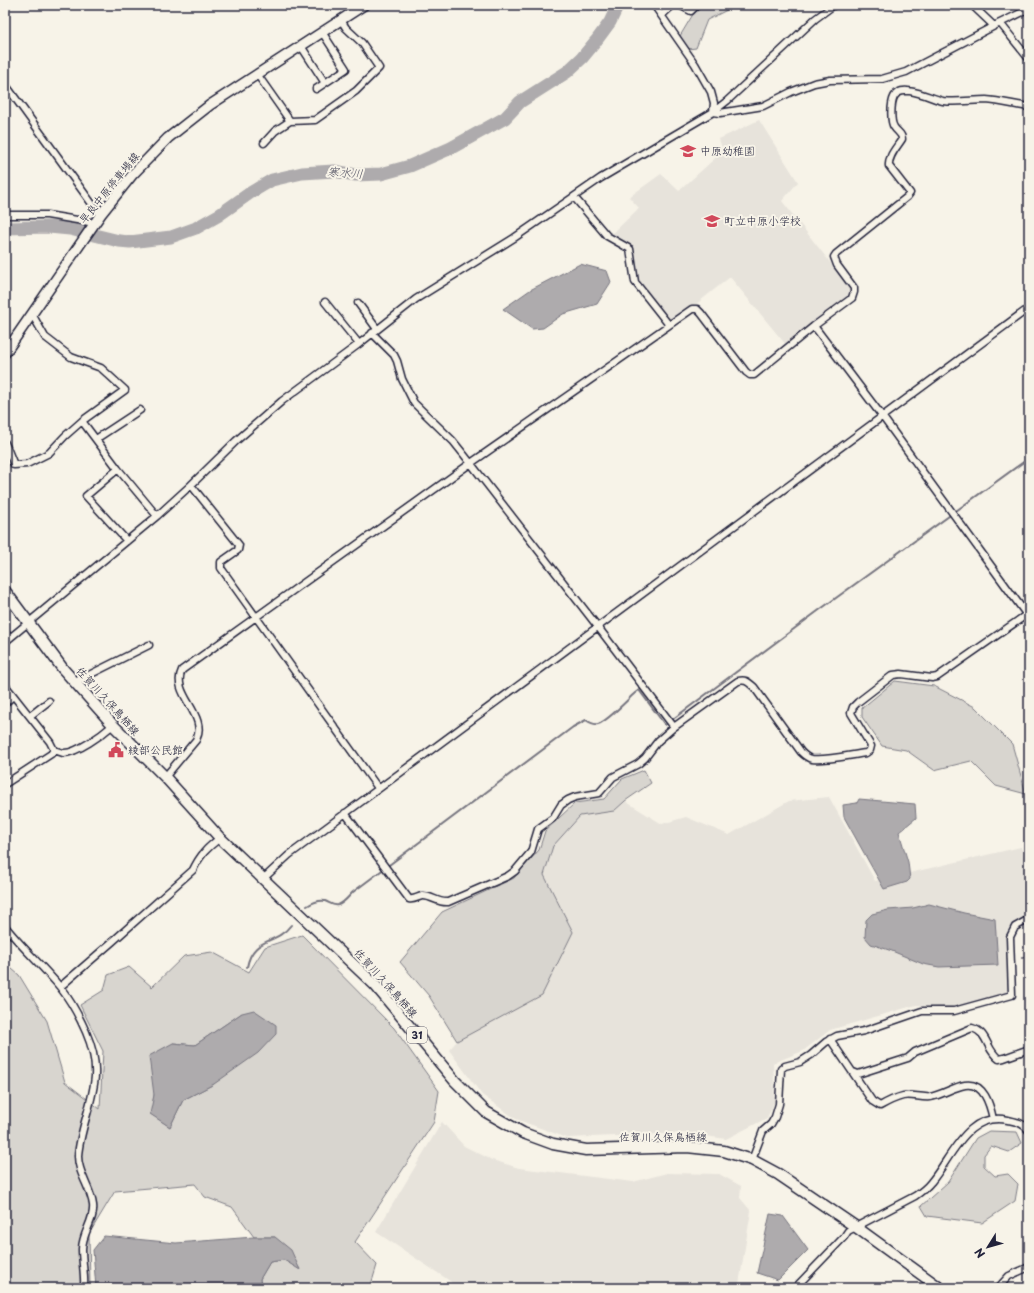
<svg xmlns="http://www.w3.org/2000/svg" width="1034" height="1293" font-family="'Playpen Sans','Klee One',sans-serif">
  <style>
    .built { fill: #e7e3db }
    .green { fill: #d8d5cf; stroke: #7d7c85; fill-rule: evenodd }
    .water { fill: #aeabad; stroke: #76747f }
    .lines { fill: none; stroke-linecap: round; stroke-linejoin: round }
    .stream { stroke: #76747f; stroke-width: 2 }
    .river { stroke: #aeabad; stroke-width: 13 }
    .minor-casing { stroke: #22223b; stroke-width: 9 }
    .secondary-casing { stroke: #22223b; stroke-width: 12 }
    .primary-casing { stroke: #22223b; stroke-width: 13 }
    .minor { stroke: #f7f3e8; stroke-width: 6 }
    .secondary { stroke: #f7f3e8; stroke-width: 9 }
    .primary { stroke: #f7f3e8; stroke-width: 10 }
    .labels { text-anchor: middle; stroke-width: 4; stroke-linejoin: round; paint-order: stroke }
    .shield { fill: #f7f3e8; stroke: #62616f; stroke-width: 1 }
    .shield-label { font-size: 10px; font-weight: bold; fill: #22223b }
    .poi-label { font-size: 11px; fill: #22223b; stroke: #f7f3e8; text-anchor: start }
    .street-label { font-size: 11px; fill: #22223b; stroke: #f7f3e8 }
    .water-label { font-size: 12px; font-style: italic; fill: #535263; stroke: #f7f3e8 }
  </style>
  <rect width="100%" height="100%" fill="#f7f3e8"/>
  <filter id="ink" filterUnits="userSpaceOnUse"><feTurbulence type="fractalNoise" baseFrequency=".025" numOctaves="2"/><feDisplacementMap in="SourceGraphic" scale="8" xChannelSelector="R" yChannelSelector="G"/><feConvolveMatrix kernelMatrix="1 2 1 2 8 2 1 2 1" color-interpolation-filters="sRGB"/></filter>
  <g filter="url(#ink)">
    <path class="built" d="M759 120 798 182 782 201 851 289 849 298 787 346 730 277 695 305 670 322 638 282 633 245 612 234 639 208 629 197 661 174 679 191 723 151 719 139Z
      M829 797 875 881 1021 847 1029 871V916L1008 929 1010 992 951 1008 916 1005 830 1030 803 1051 773 1063 775 1101 767 1118 726 1139 686 1133 567 1138 516 1119 482 1095 449 1050 457 1041 573 932 544 875 553 846 580 816 614 811 625 801 662 824 686 817 729 835 789 801Z
      M442 1122 464 1146 492 1160 519 1168 633 1182 667 1173 719 1174 741 1186 740 1198 751 1211 739 1284 750 1288H456L450 1281 376 1232Z"/>
    <path class="green" d="M702 5H737L707 20 696 48 688 49 680 36 695 11Z
      M895 681 934 686 975 707 1012 744 1026 794 996 786 971 761 934 770 906 750 882 746 862 717V708Z
      M644 770 651 783 625 801 614 811 580 816 553 846 544 875 573 932 542 995 457 1041 429 996 400 962 442 912 514 878 539 850 545 831 575 803 604 799 622 779Z
      M302 935 394 1028 439 1091 434 1122 355 1242 377 1265 370 1288H261L260 1279 270 1262 284 1260 300 1269 275 1237H254L232 1207 205 1197 195 1184 115 1191 89 1234 90 1288H5V963L19 975 47 1021 65 1082 100 1109 103 1051 80 1005 104 990 108 975 129 967 152 987 184 956 212 952 249 972 265 947ZM242 1013 214 1084 183 1100 170 1127 151 1114 154 1095 173 1043 195 1045Z
      M989 1131 1017 1132 1022 1143 1009 1152 991 1146 984 1155V1166L995 1176 1008 1174 1018 1184 1015 1201 982 1223 927 1216 921 1206 948 1182 976 1138Z"/>
    <path class="water" d="M580 264 607 271 611 282 597 304 563 314 543 328 532 329 503 309 530 290Z
      M859 799 915 804 916 818 899 832 908 862 910 879 907 882 884 889 844 817 843 805 857 803Z
      M929 904 964 913 995 919 998 965 939 967 923 964 892 951 871 944 865 937 866 920 872 914 888 910 913 908Z
      M254 1010 276 1025V1034L258 1053 214 1084 183 1100 170 1127 150 1114 154 1095 149 1056 173 1043 195 1045 242 1013Z
      M770 1214 783 1216 808 1250 778 1280 757 1273Z
      M104 1236 176 1243 254 1237H275L291 1250 300 1270 284 1260 270 1262 260 1279 261 1288H96L93 1250Z"/>
    <g class="lines">
      <path class="stream" d="M307 906C312 903 319 900 325 901 330 903 333 906 338 905 344 903 349 896 353 892L573 727 586 720C589 722 594 725 598 724 608 721 627 700 635 693L639 690 665 725 818 611 1029 458
        M1022 958 1029 955
        M247 967C253 936 275 946 291 925"/>
      <path class="river" d="M5 228 49 227 70 229 119 241 130 242 171 237 196 228 219 215 250 193 272 180 302 173 334 171 356 175 381 174 410 166 451 148 505 118 520 102 567 72 582 58 596 41 610 22 618 5"/>
      <defs>
        <path id="minor" d="M654 5 695 64 711 92 714 103 713 112
          M679 5 691 11 697 5
          M972 5 994 26
          M662 15 673 5
          M1000 23 1029 59
          M301 46 325 83
          M257 74 290 121 275 131 264 143
          M5 84 95 208 101 214
          M316 89 346 69 322 32
          M713 112 720 113 763 106 791 92 814 83 830 80 882 79 906 72 1000 23 1029 9
          M290 121 315 120 356 91 379 68 362 43 346 28 341 20
          M574 197 607 236 630 249 635 282 669 325
          M5 215H47L95 223
          M325 302 359 344
          M358 303 377 329
          M814 326 882 416 1029 618
          M372 333 394 355 397 361 402 379 414 403 453 441 465 456 598 627 674 727
          M82 421 118 469 157 516
          M96 439 140 410
          M5 443 14 465 27 464 49 453 65 436 82 421 125 390 101 368 71 357 45 337 32 314
          M118 469 86 496 127 541
          M191 485 239 545 238 550 221 562V568L378 788
          M5 642 157 516 191 485 236 441 282 401 359 344 416 299 514 238 601 178 713 112 727 101 815 19 834 5
          M75 682 149 645
          M5 685 50 742 54 750
          M5 703 13 696
          M30 716 49 701
          M165 777 196 740C209 715 170 694 182 670L471 463 692 309H697L701 313 746 372 750 375H754L814 326 852 298 854 292V288L837 265 834 257 836 254 907 197 910 193 889 166C888 156 897 147 902 139 902 133 897 132 894 127 890 121 891 103 894 97 901 82 932 99 943 101 956 103 973 100 986 100 1000 101 1015 105 1029 107
          M5 784 51 754 54 750C57 751 60 752 63 753 76 754 103 734 113 725
          M345 813 409 899C415 900 417 897 422 896 431 895 437 903 448 902L508 876 515 871 531 852 538 829 553 818 561 805 568 800 575 797 599 793 613 777 638 764 645 758 658 741 674 727 738 681C746 679 748 682 754 687L801 752C804 755 807 758 812 759 825 761 851 755 866 753L870 750 871 746 851 713 853 707 858 702 893 675 901 674 932 678 937 677 1029 613
          M263 879 289 855 1029 308
          M5 926C22 948 43 966 60 987 71 1001 79 1016 86 1032 92 1046 96 1060 95 1076 93 1103 80 1129 78 1156 78 1174 91 1188 93 1205 95 1220 82 1233 82 1249 82 1262 85 1275 84 1288
          M60 987 112 942 193 870C200 855 207 848 220 838
          M830 1039 872 1101 880 1106C887 1102 895 1098 903 1096 911 1094 921 1098 930 1097 942 1095 953 1087 965 1085 984 1082 990 1105 993 1119
          M853 1072 858 1074 908 1058 915 1052 972 1028C988 1032 986 1050 999 1059L1004 1058 1029 1049
          M752 1160 763 1131 771 1124 775 1117 779 1104 781 1069 785 1066 800 1062 811 1055 826 1042 837 1036 864 1031 922 1011H954L1012 995 1010 937 1015 927 1029 919
          M795 1288 844 1237 848 1231 915 1196C921 1192 927 1187 931 1182 952 1157 967 1111 1008 1120 1017 1122 1024 1123 1029 1131
          M998 1288 1009 1276 1029 1267"/>
        <path id="secondary" d="M5 353 101 214 133 174 168 138 210 105 364 5"/>
        <path id="primary" d="M5 591 63 669 113 725 165 777 220 838 375 985 455 1081 486 1112 523 1133 553 1144 586 1150 687 1147 724 1151 752 1160 778 1174 856 1227 940 1288"/>
      </defs>
      <use href="#minor" class="minor-casing"/>
      <use href="#secondary" class="secondary-casing"/>
      <use href="#primary" class="primary-casing"/>
      <use href="#minor" class="minor"/>
      <use href="#secondary" class="secondary"/>
      <use href="#primary" class="primary"/>
    </g>
  </g>
  <defs>
    <symbol id="school-bare" viewBox="-9 -9 18 18"><path d="M0-5L7-2L0 1L-7-2ZM-4 1L0 2.5L4 1V4Q0 6-4 4Z" fill="#d1495b" stroke="#f7f3e8" stroke-width="2.5" paint-order="stroke"/></symbol>
    <symbol id="civic-bare" viewBox="-9 -9 18 18"><path d="M-.6-6.5H3V-4.5H.6V-3L4-1V1h2V6H-6V1h2V-1L-.6-3ZM-1.2 2.5V6h2.4V2.5Z" fill="#d1495b" stroke="#f7f3e8" stroke-width="2.5" paint-order="stroke"/></symbol>
  </defs>
  <g fill-rule="evenodd">
    <use href="#school-bare" x="677" y="140" width="22" height="22"/>
    <use href="#school-bare" x="701" y="210" width="22" height="22"/>
    <use href="#civic-bare" x="105" y="739" width="22" height="22"/>
  </g>
  <g class="labels">
    <rect class="shield" x="407" y="1027" width="20" height="16" rx="3"/>
    <g class="shield-label">
      <text x="417" y="1039">31</text>
    </g>
    <g class="poi-label">
      <text x="700" y="155">中原幼稚園</text>
      <text x="724" y="225">町立中原小学校</text>
      <text x="128" y="754">綾部公民館</text>
    </g>
    <g class="street-label">
      <text transform="translate(109 188) rotate(-51)" y="4">早良中原停車場線</text>
      <text transform="translate(108 701) rotate(48)" y="4">佐賀川久保鳥栖線</text>
      <text transform="translate(386 983) rotate(48)" y="4">佐賀川久保鳥栖線</text>
      <text x="663" y="1141">佐賀川久保鳥栖線</text>
    </g>
    <g class="water-label">
      <text transform="translate(345 173) rotate(4)" y="4">寒水川</text>
    </g>
  </g>
  <rect width="1034" height="1293" fill="none" stroke="#f7f3e8" stroke-width="20"/>
  <rect x="10" y="10" width="1014" height="1273" fill="none" stroke="#22223b" stroke-width="1.5" filter="url(#ink)"/>
  <g transform="translate(988 1247) rotate(233)" stroke="#f7f3e8" stroke-width="3" paint-order="stroke">
  <path d="M0-3L7 15L0 10L-7 15Z" fill="#22223b"/>
  <text y="-6" font-size="11" font-weight="bold" text-anchor="middle" fill="#22223b">N</text>
  </g>
</svg>
